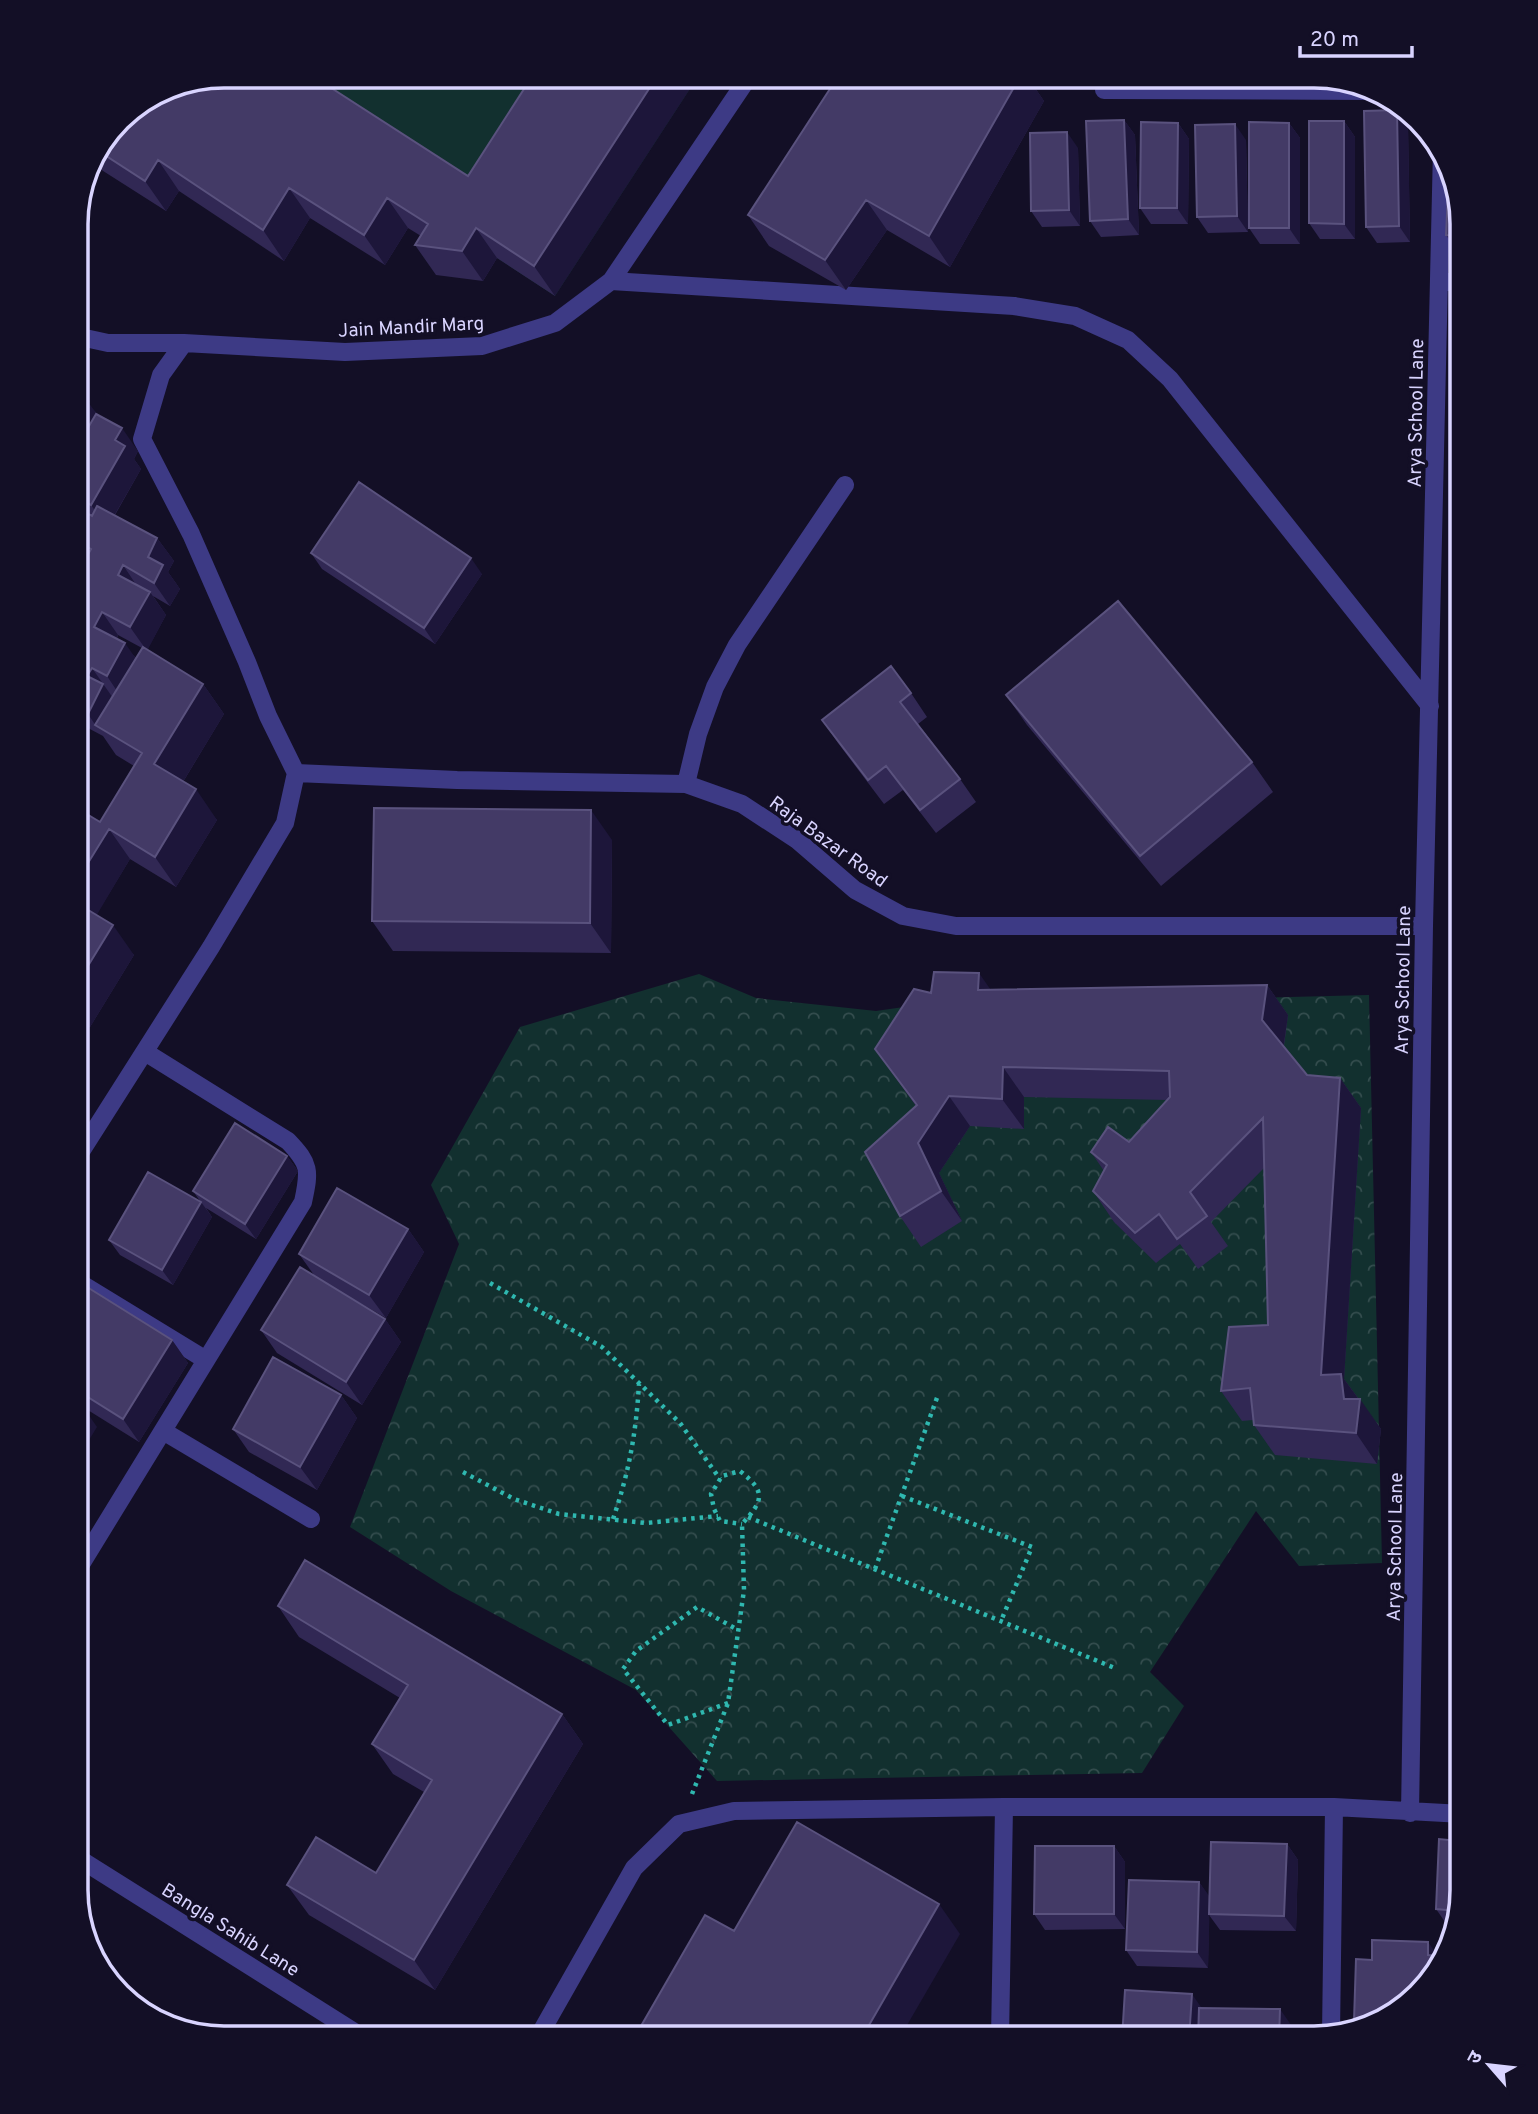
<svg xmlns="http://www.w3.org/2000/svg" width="1538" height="2114" font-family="Overpass,'Noto Sans Devanagari',sans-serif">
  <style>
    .green { fill: #12302f }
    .park { fill: url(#park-crowns) }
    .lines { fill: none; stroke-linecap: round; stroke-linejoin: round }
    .path { stroke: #2fb8b0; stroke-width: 4.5; stroke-dasharray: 3.5 5; stroke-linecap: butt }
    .minor { stroke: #3d3a85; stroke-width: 18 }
    .wall { fill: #312854; fill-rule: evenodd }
    .shaded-wall { fill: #1d163a }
    .building { fill: #433a66; stroke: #5a527e; stroke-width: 2 }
    .labels { text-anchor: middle; stroke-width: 7; stroke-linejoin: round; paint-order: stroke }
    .street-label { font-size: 19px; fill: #d9d4ff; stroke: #130f26 }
    .rim { fill: none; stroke: #d9d4ff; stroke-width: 3.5 }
  </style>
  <defs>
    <pattern id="park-crowns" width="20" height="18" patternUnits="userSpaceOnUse" patternTransform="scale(1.75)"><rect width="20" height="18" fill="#12302f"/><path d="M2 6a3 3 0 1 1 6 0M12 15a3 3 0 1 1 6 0" fill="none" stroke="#344d4e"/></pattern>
  </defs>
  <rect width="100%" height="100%" fill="#130f26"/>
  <path class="green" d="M224 75H699L555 296 219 76Z"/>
  <path class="park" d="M699 974 756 998 876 1011 904 1007 1369 995 1382 1563 1299 1566 1256 1511 1150 1672 1184 1706 1142 1773 717 1781 636 1690 451 1591 350 1527 459 1244 431 1185 520 1027Z"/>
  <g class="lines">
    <path class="path" d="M490 1283 602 1347 680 1423 720 1479
      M463 1472 514 1499 559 1514 646 1523 718 1516
      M902 1496 1032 1547 1001 1621
      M748 1517 1117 1669
      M613 1519C629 1472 636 1434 639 1384
      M875 1569 938 1395
      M728 1703 668 1725 623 1669 636 1651 697 1607 738 1630
      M692 1794 728 1703 744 1590 742 1524C763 1501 767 1492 740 1471L722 1476 711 1494 714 1509 720 1521 742 1524"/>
    <path class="minor" d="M1104 90 1374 91
      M611 281 1014 306 1075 316 1128 340 1170 379 1430 706
      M1439 282H1463
      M76 336 108 343H184L345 352 482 346 555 323 611 281 750 75
      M296 773 457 780 686 784 742 804 797 840 855 890 903 916 956 926H1424
      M686 784 698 734 715 687 737 645 845 485
      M75 1161 211 947 285 823 296 773 268 716 247 662 191 534 142 439 161 375 184 343
      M75 1280 206 1360
      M163 1431 311 1519
      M75 1574 303 1202C310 1170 310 1164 288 1141L145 1052
      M1410 1813 1424 926 1442 149
      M75 1856 364 2038
      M1331 2034 1334 1807
      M537 2039 634 1868 679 1824 734 1811 1004 1807H1334L1463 1814
      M1000 2039 1004 1807"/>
  </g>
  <path class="wall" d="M533 75 555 296 497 258 483 281 436 275 415 245 421 236 408 228 385 265 310 218 284 261 179 191 166 211 89 162 90 158 126 112 468 176Z
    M839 75H1026L1044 101 950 267 887 230 846 290 769 246 748 215Z
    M1124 120 1135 135 1139 235 1101 237 1090 221Z
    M1344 121 1355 137V239H1320L1309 223Z
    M1178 123 1189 139 1188 224H1151L1140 208Z
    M1289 123 1300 138V244H1260L1249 228Z
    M1408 126 1410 242 1377 243 1366 227Z
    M1246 140 1248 232 1208 233 1197 217Z
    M1078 148 1080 226 1042 227 1031 211Z
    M1463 224V251H1457L1446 235Z
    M76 394 138 451 134 459 141 469 115 515 157 538 174 561 168 572 180 589 170 606 153 596 166 615 147 650 203 684 224 714 183 782 217 820 176 887 130 859 96 915 134 955 90 1027 75 1018V807L100 822 134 766 116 755 103 736 88 728 80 744 75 741 76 555 82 559 76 549ZM118 635 142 648 136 658 117 639Z
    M311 553 482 574 435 644 322 569Z
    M911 693 927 717 918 724 960 779 976 802 936 833 903 790 884 804 838 743 822 720Z
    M1006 695 1252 762 1273 792 1161 886 1027 725Z
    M612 840 611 953 393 951 372 921Z
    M1267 985 1288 1015 1284 1046 1307 1075 1340 1078 1361 1108 1344 1379 1381 1429 1377 1464 1275 1455 1254 1425 1253 1420 1242 1421 1221 1391 1268 1325 1264 1168 1211 1222 1228 1246 1198 1269 1180 1244 1156 1263 1114 1222 1093 1191 1104 1171 1091 1152 1129 1142 1168 1100 1024 1097V1129L970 1126 939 1173 962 1221 921 1247 900 1216 916 1106 875 1049 931 993 991 990Z
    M287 1156 298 1171 256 1239 206 1208 212 1217 173 1285 120 1255 109 1240 200 1201 193 1191Z
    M408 1229 424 1252 386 1318 353 1299 385 1319 401 1342 362 1405 277 1353 261 1330 314 1275 299 1254Z
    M75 1289 172 1340 188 1363 139 1442 75 1402Z
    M341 1395 357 1418 317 1490 249 1452 233 1429Z
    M278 1606 562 1714 583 1744 435 1990 309 1915 287 1885 376 1873 424 1792 393 1774 372 1744 400 1698 299 1637Z
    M1459 1841 1463 1891 1452 1932 1436 1909Z
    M1287 1844 1298 1860 1296 1931 1220 1930 1209 1915 1208 1968 1137 1966 1126 1950 1199 1882 1209 1897Z
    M1114 1846 1125 1862V1929L1045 1930 1034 1914Z
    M1438 1956 1389 2019 1358 2027 1354 2021 1372 1960Z"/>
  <path class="shaded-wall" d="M658 75H699L555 296 534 266Z
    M1021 75H1026L1044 101 950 267 929 236Z
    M1397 110 1408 126 1410 242 1399 226Z
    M1124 120 1135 135 1139 235 1128 219Z
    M1344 121 1355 137V239L1344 224Z
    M1178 123 1189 139 1188 224 1177 208Z
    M1289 123 1300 138V244L1289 228Z
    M1235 124 1246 140 1248 232 1237 216Z
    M1067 132 1078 148 1080 226 1069 210Z
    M158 160 179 191 166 211 145 181Z
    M289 188 310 218 284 261 263 230Z
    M387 198 408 228 385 265 364 235Z
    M866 200 887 230 846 290 825 260Z
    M476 228 497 258 483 281 462 251Z
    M88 402 105 425 87 455 76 438V424Z
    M122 428 138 451 134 459 141 469 107 528 91 505 115 440Z
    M76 499 88 517 76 528Z
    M157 538 174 561 168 572 180 589 170 606 154 583 148 557Z
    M471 558 482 574 435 644 424 628Z
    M123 565 139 589 118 575Z
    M150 592 166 615 147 651 130 627Z
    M102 612 118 635 111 650 94 627Z
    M125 643 141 666 123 700 107 676Z
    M92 668 120 708 96 726 88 714 87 676Z
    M203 684 224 714 175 795 154 764Z
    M75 710 88 728 80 744 75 738Z
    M196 789 217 820 176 887 155 857Z
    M591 810 612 840 611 953 590 923Z
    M109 829 130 859 89 928 75 909V884Z
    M113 925 134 955 90 1027 75 1006V987Z
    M979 973 1000 1003 978 990Z
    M1267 985 1288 1015 1283 1050 1262 1020Z
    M1003 1067 1024 1097V1129L1002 1099Z
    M1340 1078 1361 1108 1344 1379 1360 1401V1399L1381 1429 1377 1464 1356 1433 1321 1375Z
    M949 1096 970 1126 939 1173 962 1221 941 1191 918 1143Z
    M287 1156 298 1171 256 1239 245 1224Z
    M201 1202 212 1217 173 1285 162 1270Z
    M408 1229 424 1252 386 1318 369 1295Z
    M385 1319 401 1342 362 1405 346 1382Z
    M172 1340 188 1363 139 1442 123 1419Z
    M341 1395 357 1418 317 1490 300 1467Z
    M86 1411 97 1427 75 1463V1429Z
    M562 1714 583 1744 435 1990 414 1960Z
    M1287 1844 1298 1860 1296 1931 1284 1916Z
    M1114 1846 1125 1862V1929L1114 1914Z
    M1199 1882 1210 1897 1208 1968 1197 1952Z
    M939 1904 960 1934 899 2039H861Z
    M1428 1942 1443 1963 1428 1955Z
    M1192 1994 1203 2010 1201 2039H1189Z
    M1280 2009 1296 2032V2039H1279Z"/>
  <path class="building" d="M224 75H311L468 176 533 75H658L534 266 476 228 462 251 415 245 428 224 387 198 364 235 289 188 263 230 158 160 145 181 97 150 126 112 167 86Z
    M839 75H1021L929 236 866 200 825 260 748 215Z
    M1397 110 1399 226 1366 227 1364 111Z
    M1124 120 1128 219 1090 221 1086 121Z
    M1309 121H1344V224L1309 223Z
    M1141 122 1178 123 1177 208H1140Z
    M1249 122 1289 123V228H1249Z
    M1235 124 1237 216 1197 217 1195 125Z
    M1067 132 1069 210 1031 211 1030 133Z
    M1449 171 1463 224V236L1446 235Z
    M76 394 88 402 76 424Z
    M96 414 122 428 115 440 125 446 91 505 76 496V434L82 438Z
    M359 482 471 558 424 628 311 553Z
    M97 506 157 538 148 557 163 565 154 583 123 565 118 575 150 592 130 627 102 612 94 627 125 643 107 676 92 668 87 676 103 684 88 714 75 707 76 555 85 560 91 549 76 540V519L81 510 92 516Z
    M1118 601 1252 762 1140 856 1006 695Z
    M143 647 203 684 154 764 196 789 155 857 109 829 75 884V807L100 822 142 753 95 725Z
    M891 666 911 693 900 702 960 779 920 810 886 766 868 780 822 720Z
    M374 808 591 810 590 923 372 921Z
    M75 902 113 925 75 987Z
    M934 972 979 973 978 990 1267 985 1262 1020 1307 1075 1340 1078 1321 1375 1341 1374 1344 1399H1360L1356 1433 1254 1425 1250 1388 1221 1391 1229 1327 1268 1325 1263 1118 1190 1192 1207 1216 1177 1239 1159 1214 1135 1233 1093 1191 1107 1165 1091 1152 1108 1127 1129 1142 1170 1097 1169 1071 1003 1067 1002 1099 949 1096 918 1143 941 1191 900 1216 865 1152 917 1105 875 1049 914 989 931 993Z
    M235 1123 287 1156 245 1224 193 1191Z
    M148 1172 201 1202 162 1270 109 1240Z
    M337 1188 408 1229 369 1295 299 1254Z
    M300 1267 385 1319 346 1382 261 1330Z
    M79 1282 172 1340 123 1419 75 1389V1289Z
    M273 1357 341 1395 300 1467 233 1429Z
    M75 1405 86 1411 75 1429Z
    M305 1560 562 1714 414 1960 287 1885 316 1837 376 1873 432 1780 372 1744 408 1685 278 1606Z
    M1460 1820H1463V1891L1457 1911 1436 1909 1439 1839 1459 1841Z
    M797 1822 939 1904 861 2039H646L637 2033 705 1915 734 1931Z
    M1211 1842 1287 1844 1284 1916 1209 1914Z
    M1035 1846H1114V1914H1034Z
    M1129 1880 1199 1882 1197 1952 1126 1950Z
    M1372 1940 1428 1942V1955L1445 1956 1443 1965 1389 2019 1367 2025V2021H1354L1356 1959 1372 1960Z
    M1125 1990 1192 1994 1189 2039H1122Z
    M1199 2008 1280 2009 1279 2039H1198Z"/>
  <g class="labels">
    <g class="street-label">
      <text transform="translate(411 326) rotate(-3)" y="7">Jain Mandir Marg</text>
      <text transform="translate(1415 413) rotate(-89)" y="7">Arya School Lane</text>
      <text transform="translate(829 841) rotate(36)" y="7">Raja Bazar Road</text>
      <text transform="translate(1402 980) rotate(-89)" y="7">Arya School Lane</text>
      <text transform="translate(1394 1547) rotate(-89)" y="7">Arya School Lane</text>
      <text transform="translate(231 1929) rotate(32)" y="7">Bangla Sahib Lane</text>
    </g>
  </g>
  <path d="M0 0H1538V2114H0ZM224 88H1314A136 136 0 0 1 1450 224V1890A136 136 0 0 1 1314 2026H224A136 136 0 0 1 88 1890V224A136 136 0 0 1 224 88Z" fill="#130f26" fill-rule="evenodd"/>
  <path class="rim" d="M224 88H1314A136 136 0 0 1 1450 224V1890A136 136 0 0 1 1314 2026H224A136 136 0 0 1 88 1890V224A136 136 0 0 1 224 88Z"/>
  <g transform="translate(1489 2065) rotate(298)" stroke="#130f26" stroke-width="5" paint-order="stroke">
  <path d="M0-5L12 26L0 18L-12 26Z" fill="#d9d4ff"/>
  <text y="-10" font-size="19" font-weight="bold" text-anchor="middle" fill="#d9d4ff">उ</text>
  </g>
  <path d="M1300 46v10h112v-10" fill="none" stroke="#d9d4ff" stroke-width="3.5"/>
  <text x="1310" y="46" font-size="21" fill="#d9d4ff" stroke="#130f26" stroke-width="5" paint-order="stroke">20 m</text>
</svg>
